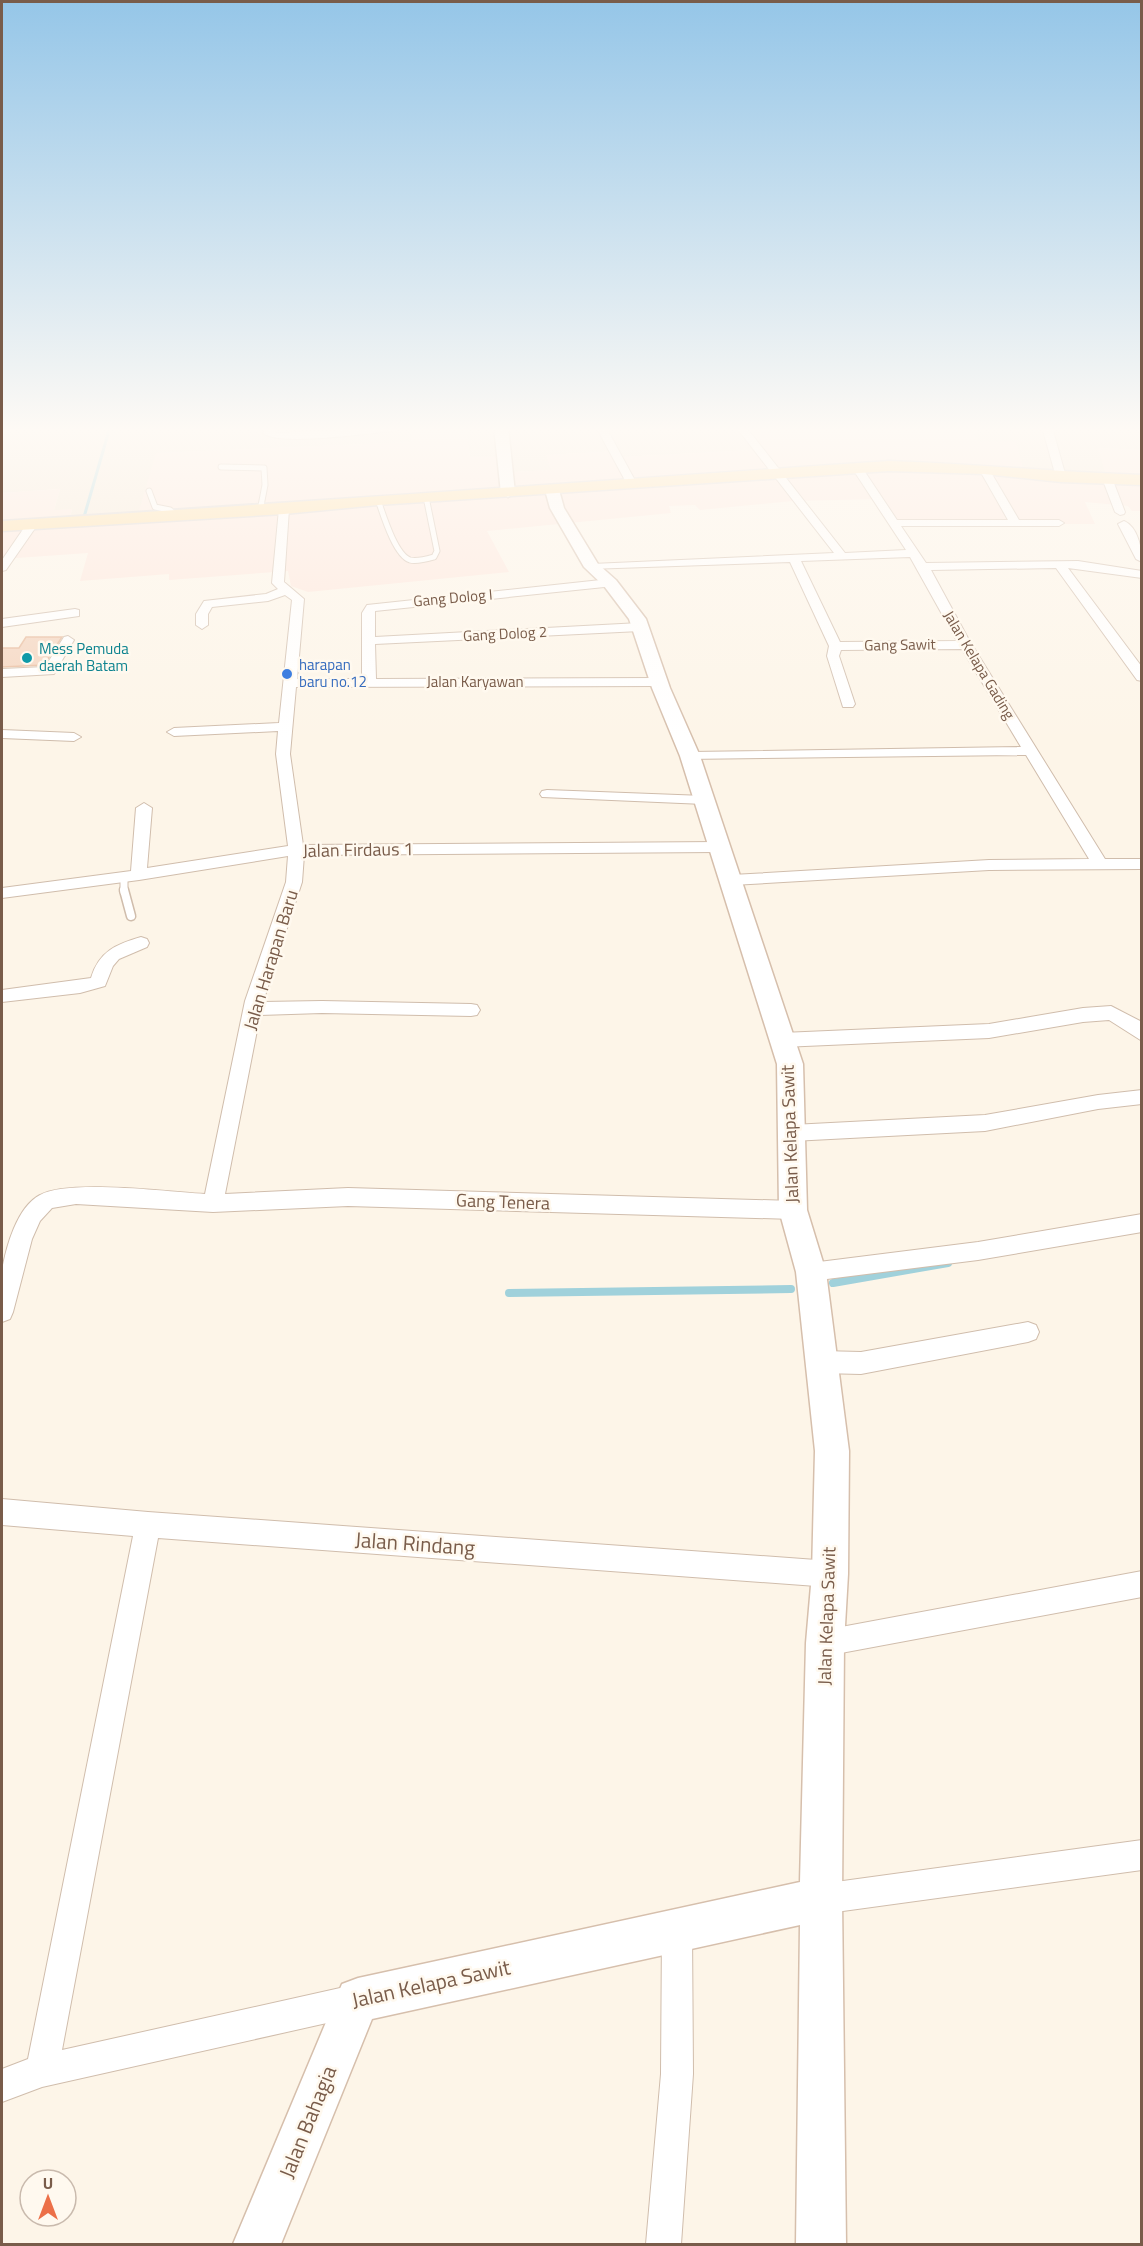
<svg xmlns="http://www.w3.org/2000/svg" width="1143" height="2246" font-family="'Titillium Web',sans-serif">
  <style>
    .residential { fill: #f5e7d5 }
    .commercial { fill: #fee6db }
    .lines { fill: none; stroke-linecap: round; stroke-linejoin: round }
    .stream-far1 { stroke: #a0d1db; stroke-width: 3 }
    .stream { stroke: #a0d1db; stroke-width: 8 }
    .building { fill: #f4d4be; stroke: #e8bb9d; stroke-width: 1.5 }
    .lane-far2-casing { stroke: #d0bdac; stroke-width: 7 }
    .lane-far1-casing { stroke: #d0bdac; stroke-width: 9 }
    .lane-casing { stroke: #d0bdac; stroke-width: 11 }
    .street-casing { stroke: #d0bdac; stroke-width: 2 }
    .secondary-casing { stroke: #d6bfac; stroke-width: 3 }
    .primary-casing { stroke: #d9d1cc; stroke-width: 3 }
    .lane-far2 { stroke: #fff; stroke-width: 5 }
    .lane-far1 { stroke: #fff; stroke-width: 7 }
    .lane { stroke: #fff; stroke-width: 8 }
    .street { fill: #fff; fill-rule: evenodd }
    .secondary { fill: #fff; fill-rule: evenodd }
    .primary { fill: #fedc9e; fill-rule: evenodd }
    .culture-dot { fill: #0f9aa8; stroke: #fff9ef; stroke-width: 2 }
    .shop-dot { fill: #3f7fe0; stroke: #fff9ef; stroke-width: 2 }
    .labels { text-anchor: middle; stroke-width: 5; stroke-linejoin: round; paint-order: stroke }
    .far-street-label { font-size: 15px; fill: #795c4a; stroke: #fff9ef }
    .far-culture-label { font-size: 15px; fill: #0d838f; stroke: #fff9ef; text-anchor: start }
    .far-shop-label { font-size: 15px; fill: #366cbe; stroke: #fff9ef; text-anchor: start }
    .street-label { font-size: 18px; fill: #795c4a; stroke: #fff9ef }
    .near-street-label { font-size: 21px; fill: #795c4a; stroke: #fff9ef }
  </style>
  <rect width="100%" height="100%" fill="#fdf5e8"/>
  <path class="residential" d="M2 427H413L411 442 157 453 140 511 70 516 72 510H54L60 489 2 493Z
    M466 427H736L754 450 622 457 618 451 547 455 552 470 512 472 508 456 470 458Z
    M971 427H1141V450L1099 448 1106 472 1023 468 978 442Z"/>
  <path class="commercial" d="M413 427H466L470 457 508 456 513 472 551 470 546 455 619 451 622 457 753 450 736 427H971L978 442H1016L1023 468 1105 472 1098 448 1141 450V511H1132L1128 506 1085 502 1095 524H897L881 499 793 501 700 510 695 505 669 506 671 513 487 531 509 572 308 592 291 586 288 571 169 580V574L80 581 88 553 2 559V493L60 489 54 510 72 509 70 516 139 511 156 453 411 442Z"/>
  <g class="lines">
    <path class="stream-far1" d="M84 517 110 427"/>
    <path class="stream" d="M833 1283 948 1263
      M509 1293 791 1289"/>
  </g>
  <path class="building" d="M26 637H62L44 665 2 667V648H19Z"/>
  <g class="lines">
    <defs>
      <path id="lane-far2" d="M221 467 264 468 265 485 260 511
        M149 491 155 507 170 510 175 515
        M378 500C383 514 395 555 410 560 417 562 427 559 434 557L437 551 426 497"/>
      <path id="lane-far1" d="M124 877V892"/>
      <path id="lane" d="M124 890 131 916"/>
      <path id="street" d="M267 427H277L274 432 276 433 406 427 401 430C377 432 278 447 263 433Z
        M596 427H627L608 431 637 484 636 486 627 484Z
        M736 427H746L845 553 906 550 852 468 853 466H861L897 520H1008L979 469 984 466 989 469 1019 520H1059L1064 523 1059 526H901L926 563 1078 561 1142 571V578L1068 568 1142 667V681L1137 680 1056 568 931 570 969 640 1105 859H1142V869L989 870 732 885 726 884 724 880 726 876 732 875 989 860 1089 859 1026 755 685 759 683 756 685 753 690 752 1021 747 962 649 841 650 839 656 855 704 853 707H843L827 656 829 646 790 562 588 569V565L592 564 834 553ZM910 557 957 641 840 642 801 561Z
        M1042 427H1052L1066 477 1065 479 1056 477Z
        M1107 475 1112 478 1125 512 1124 514 1120 515 1115 512 1102 478Z
        M284 506 289 509 284 582 304 599 297 679H362V613L367 605 610 579 616 583 614 586 375 611V637L640 623 646 627 640 631 375 644 376 679 659 678 666 682 659 686 296 687 290 754 303 845 718 842 726 847 718 852 304 855 302 882 263 1002 322 1001 471 1004 477 1005 480 1010 477 1015 471 1016 322 1013 260 1015 225 1194 348 1188 793 1201 800 1204 803 1210 800 1216 793 1219 348 1206 213 1212 76 1204 52 1208 40 1221 32 1239 13 1312 10 1319 2 1322C2 1305 0 1287 2 1271 6 1247 17 1207 40 1195 68 1179 169 1192 205 1194L245 1001 286 882 288 856 139 880 2 898V888L131 871 136 808 144 803 152 808 147 868 288 846 276 754 278 731 174 736 167 732 174 728 279 723 292 600 285 595 268 601 212 607 208 614V625L202 629 196 625V614L204 601 266 594 278 589 272 583 279 509Z
        M32 521 38 524 6 570 2 571V560L28 522Z
        M1124 521C1138 527 1142 549 1142 562L1136 559 1118 524Z
        M75 609 79 610V616L2 627V619Z
        M68 636 74 640 54 674 2 677V669L45 667 64 637Z
        M2 730 74 733 81 737 74 741 2 738Z
        M547 790 704 796 711 800 704 804 542 797 540 794 542 791Z
        M141 937 147 939 149 943 147 947 119 959 113 966 105 986 80 993 2 1002V990L91 978C99 951 117 944 141 937Z
        M1111 1006 1142 1022V1041L1109 1020 1083 1022 989 1038 782 1047 776 1045 773 1040 776 1035 782 1033 989 1024 1083 1008Z
        M1142 1090V1104L1098 1109 985 1131 792 1141 785 1139 782 1133 785 1127 792 1125 985 1115 1098 1095Z
        M1142 1214V1232L978 1260 811 1281 803 1279 800 1272 803 1265 811 1263 978 1242Z
        M1028 1322 1036 1325 1039 1332 1036 1339 1028 1342 861 1374 821 1373 813 1369 810 1362 813 1355 821 1351 861 1352Z
        M2 1499 148 1512 830 1561 839 1565 843 1574 839 1583 830 1587 158 1538 62 2050 358 1984 369 1989 374 2000 369 2011 358 2016 42 2087 2 2102V2069L28 2059 133 1536 2 1525Z
        M1142 1571V1597L825 1656 815 1653 812 1643 815 1633 825 1630Z
        M1142 1840V1870L821 1914 810 1910 806 1899 810 1888 821 1884Z
        M677 1915 688 1919 692 1930 693 2074 681 2244H646L661 2074 662 1930 666 1919Z"/>
      <path id="secondary" d="M494 427H508L515 493 508 497 501 493Z
        M552 486 559 490 564 508 598 564 616 580 646 619 670 688 700 756 803 1064 807 1210 826 1272 849 1451 848 1574 844 1643 842 1899 846 2244H796L800 1925 372 2019 281 2244H233L342 1984 358 1978 800 1882 806 1643 812 1574 815 1451 796 1272 779 1210 777 1064 680 756 652 688 629 619 604 586 584 567 550 508 545 490Z"/>
      <path id="primary" d="M889 461C973 464 1057 472 1142 475V485L1061 482 984 474 889 471 378 505 284 514 2 531V521C298 503 593 481 889 461Z"/>
    </defs>
    <use href="#lane-far2" class="lane-far2-casing"/>
    <use href="#lane-far1" class="lane-far1-casing"/>
    <use href="#lane" class="lane-casing"/>
    <use href="#street" class="street-casing"/>
    <use href="#secondary" class="secondary-casing"/>
    <use href="#primary" class="primary-casing"/>
    <use href="#lane-far2" class="lane-far2"/>
    <use href="#lane-far1" class="lane-far1"/>
    <use href="#lane" class="lane"/>
    <use href="#street" class="street"/>
    <use href="#secondary" class="secondary"/>
    <use href="#primary" class="primary"/>
  </g>
  <linearGradient id="sky" x2="0" y2="1"><stop stop-color="#95c6e8"/><stop offset="0.58" stop-color="#fefaf5"/><stop offset="1" stop-color="#fefaf5" stop-opacity="0"/></linearGradient>
  <rect width="1143" height="741" fill="url(#sky)"/>
  <circle class="culture-dot" cx="27" cy="658" r="6"/>
  <circle class="shop-dot" cx="287" cy="674" r="6"/>
  <g class="labels">
    <g class="far-street-label">
      <text transform="translate(453 598) rotate(-5)" y="5">Gang Dolog I</text>
      <text transform="translate(505 634) rotate(-3)" y="5">Gang Dolog 2</text>
      <text transform="translate(900 645) rotate(-1)" y="5">Gang Sawit</text>
      <text transform="translate(979 665) rotate(59)" y="5">Jalan Kelapa Gading</text>
      <text x="475" y="687">Jalan Karyawan</text>
    </g>
    <g class="far-culture-label">
      <text x="39" y="654">Mess Pemuda<tspan x="39" dy="17">daerah Batam</tspan></text>
    </g>
    <g class="far-shop-label">
      <text x="299" y="670">harapan<tspan x="299" dy="17">baru no.12</tspan></text>
    </g>
    <g class="street-label">
      <text transform="translate(358 850) rotate(-1)" y="6">Jalan Firdaus 1</text>
      <text transform="translate(271 960) rotate(-73)" y="6">Jalan Harapan Baru</text>
      <text transform="translate(790 1134) rotate(-92)" y="6">Jalan Kelapa Sawit</text>
      <text transform="translate(503 1202) rotate(2)" y="6">Gang Tenera</text>
      <text transform="translate(827 1616) rotate(-88)" y="6">Jalan Kelapa Sawit</text>
    </g>
    <g class="near-street-label">
      <text transform="translate(415 1544) rotate(4)" y="7">Jalan Rindang</text>
      <text transform="translate(431 1984) rotate(-12)" y="7">Jalan Kelapa Sawit</text>
      <text transform="translate(308 2122) rotate(-68)" y="7">Jalan Bahagia</text>
    </g>
  </g>
  <rect width="1143" height="2246" fill="none" stroke="#795c4a" stroke-width="6"/>
  <g transform="translate(48 2198)"><circle r="28" fill="#fff9ef" stroke="#c9baad" stroke-width="1.5"/>
  <path d="M0-4.5L10 22L0 15L-10 22Z" fill="#ec7048"/>
  <text y="-9" font-size="16" font-weight="bold" text-anchor="middle" fill="#795c4a">U</text>
  </g>
</svg>
